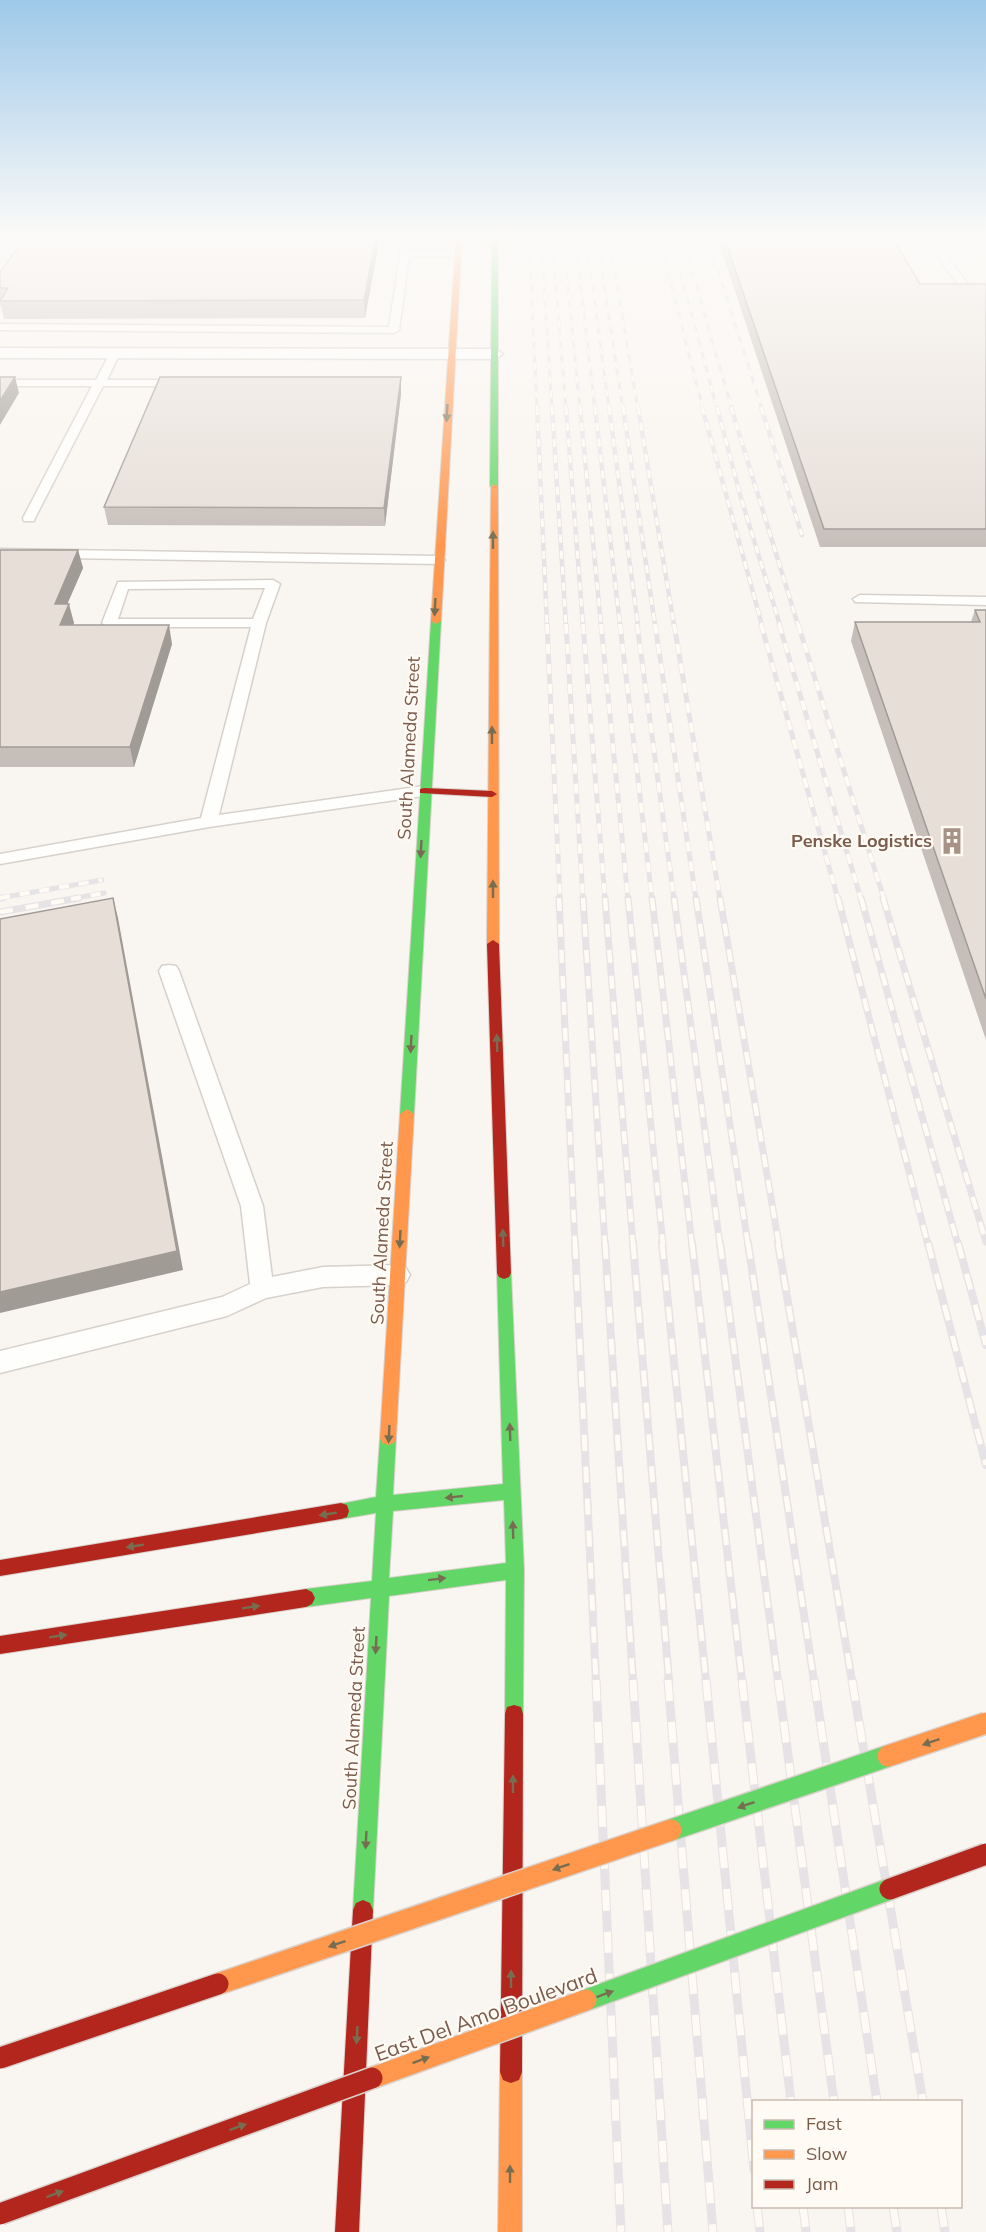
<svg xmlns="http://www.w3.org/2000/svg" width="986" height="2232" font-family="Mulish,sans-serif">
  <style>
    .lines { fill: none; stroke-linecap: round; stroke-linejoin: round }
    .lane-casing { stroke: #d7d1cb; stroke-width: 3 }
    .street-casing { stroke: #d7d1cb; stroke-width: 3 }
    .fast-casing { stroke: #dad1cc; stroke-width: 2 }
    .slow-casing { stroke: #dad1cc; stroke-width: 2 }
    .jam-casing { stroke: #dad1cc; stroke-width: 2 }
    .lane { fill: #fefefd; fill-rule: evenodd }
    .street { fill: #fefefd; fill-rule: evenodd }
    .fast { fill: #63d668; fill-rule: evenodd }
    .slow { fill: #ff974d; fill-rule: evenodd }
    .jam { fill: #b3261e; fill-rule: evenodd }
    .rail-far5-casing { stroke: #e6e3e7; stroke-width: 3 }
    .rail-far4-casing { stroke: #e6e3e7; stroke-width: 4.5 }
    .rail-far3-casing { stroke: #e6e3e7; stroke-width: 5 }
    .rail-far2-casing { stroke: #e6e3e7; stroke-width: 7 }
    .rail-far1-casing { stroke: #e6e3e7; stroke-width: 8 }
    .rail-casing { stroke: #e6e3e7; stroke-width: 9 }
    .rail-far5 { stroke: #fffaf3; stroke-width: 2; stroke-dasharray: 7; stroke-linecap: butt }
    .rail-far4 { stroke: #fffaf3; stroke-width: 3; stroke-dasharray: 8; stroke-linecap: butt }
    .rail-far3 { stroke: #fffaf3; stroke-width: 4; stroke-dasharray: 10; stroke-linecap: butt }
    .rail-far2 { stroke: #fffaf3; stroke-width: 4.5; stroke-dasharray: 13; stroke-linecap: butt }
    .rail-far1 { stroke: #fffaf3; stroke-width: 5; stroke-dasharray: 16; stroke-linecap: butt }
    .rail { stroke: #fffaf3; stroke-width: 7; stroke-dasharray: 21; stroke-linecap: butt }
    .fast-bridge-casing { stroke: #dad1cc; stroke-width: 24; stroke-linecap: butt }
    .slow-bridge-casing { stroke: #dad1cc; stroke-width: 24; stroke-linecap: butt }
    .jam-bridge-casing { stroke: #dad1cc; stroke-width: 24; stroke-linecap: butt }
    .fast-bridge { stroke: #63d668; stroke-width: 21 }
    .slow-bridge { stroke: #ff974d; stroke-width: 21 }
    .jam-bridge { stroke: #b3261e; stroke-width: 21 }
    .wall { fill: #c6bfb9 }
    .shaded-wall { fill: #a19b96 }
    .building { fill: #e6ded7; stroke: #a19b96; stroke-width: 1.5 }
    .oneway { fill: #776e51 }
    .labels { text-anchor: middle; stroke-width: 4.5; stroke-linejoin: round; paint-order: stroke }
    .street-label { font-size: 18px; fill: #7a5c4d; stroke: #fffaf3 }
    .poi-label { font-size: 18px; font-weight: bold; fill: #7a5c4d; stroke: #fffaf3; text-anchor: end }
    .near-street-label { font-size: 21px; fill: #7a5c4d; stroke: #fffaf3 }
  </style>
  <rect width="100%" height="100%" fill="#f9f5f0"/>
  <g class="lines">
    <defs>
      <path id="lane" d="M403 237H411L410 250H457L462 253 457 256H409L399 330 394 333 0 330V324L389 327Z
        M929 237H937L939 239 986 238V244L942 245 951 262 974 292H986V298L968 297 942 263Z
        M115 350 120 353 107 380H186L191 383 186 386H103L35 518 34 521H24L23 518 92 386H0V380H96L110 353Z
        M0 549 438 556 445 560 438 564 0 557Z
        M273 580 280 584 266 623 219 815 424 786 430 787 432 791 430 795 209 827 0 864V854L201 818 251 627H109L102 623 118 582ZM265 588 253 619H118L128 589Z
        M860 595 986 597V605L855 602 853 599Z
        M169 965 176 966 179 971 263 1206 272 1277 323 1267 398 1265 406 1268 410 1275 406 1282 398 1285 323 1287 266 1298 227 1316 0 1373V1351L222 1297 250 1284 241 1206 159 971 162 966Z"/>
      <path id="street" d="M0 348 495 349 503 354 495 359 0 358Z"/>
      <path id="fast" d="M492 237H498V486L494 488 490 486Z
        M436 618 441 621 414 1114 407 1119 400 1114 431 621Z
        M504 1267 509 1269 511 1273 524 1570 523 1714 521 1721 514 1723 507 1721 505 1714 506 1580 389 1596 373 1910 370 1917 363 1920 356 1917 353 1910 371 1598 306 1607 300 1604 297 1598 300 1592 306 1589 372 1581 376 1513 341 1519 335 1517 333 1511 335 1505 376 1497 380 1438 382 1433 388 1431 394 1433 396 1438 393 1495 503 1484 497 1273 499 1269ZM504 1500 506 1563 389 1578 393 1511Z"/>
      <path id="slow" d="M456 237H462L441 621 436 624 431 621Z
        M491 484 498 486 499 944 493 948 487 944Z
        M407 1109 414 1114 396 1438 394 1443 388 1445 382 1443 380 1438 400 1114Z
        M511 2061 519 2064 522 2072V2232H498L500 2072 503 2064Z"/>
      <path id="jam" d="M424 788 492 791 497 794 492 797 420 793V789Z
        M493 940 499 944 511 1273 509 1277 504 1279 499 1277 497 1273 487 944Z
        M341 1503 347 1505 349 1511 347 1517 341 1519 0 1576V1560Z
        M306 1589 312 1592 315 1598 312 1604 306 1607 0 1654V1636Z
        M514 1705 521 1707 523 1714 522 2072 519 2080 511 2083 503 2080 500 2072 505 1714 507 1707Z
        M363 1900 370 1903 373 1910 359 2232H335L353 1910 356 1903Z"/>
    </defs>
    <use href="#lane" class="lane-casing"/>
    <use href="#street" class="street-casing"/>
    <use href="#fast" class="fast-casing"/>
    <use href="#slow" class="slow-casing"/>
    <use href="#jam" class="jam-casing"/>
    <use href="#lane" class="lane"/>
    <use href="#street" class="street"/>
    <use href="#fast" class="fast"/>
    <use href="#slow" class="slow"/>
    <use href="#jam" class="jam"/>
    <defs>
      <path id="rail-far5" d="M529 237 537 409
        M541 237 552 409
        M552 237 566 409
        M563 237 580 409
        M575 237 595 409
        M586 237 609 409
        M597 237 623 409
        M609 237 638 409
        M659 237 703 409
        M671 237 717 409
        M682 237 732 409
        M704 237 715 261 762 409"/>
      <path id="rail-far4" d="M537 407 547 625
        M552 407 566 625
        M566 407 583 625
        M580 407 601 625
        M595 407 620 625
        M609 407 638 625
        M623 407 655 625
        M638 407 674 625
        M702 407 762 625
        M717 407 741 498 780 625
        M731 407 798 625
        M761 407 802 535"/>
      <path id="rail-far3" d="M547 624 560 899
        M566 624 583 899
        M583 624 605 899
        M601 624 628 899
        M620 624 652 899
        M637 624 674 899
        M655 624 696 899
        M674 624 720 899
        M761 624 838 899
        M779 624 861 899
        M798 624 884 899
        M0 898 102 880
        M71 899 104 893"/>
      <path id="rail-far2" d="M0 898H2
        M559 898 575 1245
        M583 898 605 1245
        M605 898 633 1245
        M628 898 663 1245
        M652 898 692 1245
        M674 898 720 1245
        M696 898 748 1245
        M720 898 779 1245
        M838 898 928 1245
        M861 898 958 1245
        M883 898 986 1242
        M0 912 79 898"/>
      <path id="rail-far1" d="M575 1243 596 1681
        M605 1243 633 1681
        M633 1243 669 1681
        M662 1243 706 1681
        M692 1243 742 1681
        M720 1243 778 1681
        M748 1243 814 1681
        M778 1243 852 1681
        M928 1243 986 1465
        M958 1243 986 1345"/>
      <path id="rail" d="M596 1680 621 2232
        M633 1680 668 2232
        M668 1680 713 2232
        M706 1680 754 2170
        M742 1680 791 2102
        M778 1680 834 2102
        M814 1680 877 2102
        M852 1680 923 2102
        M757 2206 760 2232
        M803 2206 806 2232
        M848 2206 851 2232
        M893 2206 897 2232
        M941 2206 945 2232"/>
    </defs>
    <use href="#rail-far5" class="rail-far5-casing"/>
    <use href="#rail-far4" class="rail-far4-casing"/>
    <use href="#rail-far3" class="rail-far3-casing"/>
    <use href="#rail-far2" class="rail-far2-casing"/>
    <use href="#rail-far1" class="rail-far1-casing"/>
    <use href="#rail" class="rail-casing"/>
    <use href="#rail-far5" class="rail-far5"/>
    <use href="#rail-far4" class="rail-far4"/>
    <use href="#rail-far3" class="rail-far3"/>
    <use href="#rail-far2" class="rail-far2"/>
    <use href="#rail-far1" class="rail-far1"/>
    <use href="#rail" class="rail"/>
    <defs>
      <path id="fast-bridge" d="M671 1830 888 1756
        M586 2000 890 1889"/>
      <path id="slow-bridge" d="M888 1756 986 1723
        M218 1984 671 1830
        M372 2078 586 2000"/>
      <path id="jam-bridge" d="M890 1889 986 1854
        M0 2058 218 1984
        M0 2214 372 2078"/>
    </defs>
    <use href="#fast-bridge" class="fast-bridge-casing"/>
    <use href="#slow-bridge" class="slow-bridge-casing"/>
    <use href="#jam-bridge" class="jam-bridge-casing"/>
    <use href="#fast-bridge" class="fast-bridge"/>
    <use href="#slow-bridge" class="slow-bridge"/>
    <use href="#jam-bridge" class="jam-bridge"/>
  </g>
  <path class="wall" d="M26 237H380L365 318 4 319 1 306H0V272Z
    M717 237H892L920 284H986V547H820Z
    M401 377V394L385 526 108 525 104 507Z
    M0 550H78L83 568 67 604 74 623 73 625 172 644 134 767H0Z
    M975 610H986V1040L851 641 855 622H971Z"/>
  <path class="shaded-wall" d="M376 237H380L365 318 364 300Z
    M15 377 19 393 0 425V401Z
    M401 377V394L385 526 384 508Z
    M78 550 83 568 59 623 55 604Z
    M69 604 74 623 65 644 60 625Z
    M169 625 172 644 134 767 130 747Z
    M113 898 118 918 183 1270 0 1313V1292Z"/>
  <path class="building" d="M26 237H376L364 300 0 301 8 288H0V272Z
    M724 237H892L920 284H986V529H824Z
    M0 377H15L0 401Z
    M160 377H401L384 508 104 507Z
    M0 550H78L55 604H69L60 625H169L130 747H0Z
    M975 610H986V999L855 622H980Z
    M113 898 177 1251 0 1292V919Z"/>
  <defs><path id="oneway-solid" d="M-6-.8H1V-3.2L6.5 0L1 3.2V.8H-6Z" transform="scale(1.5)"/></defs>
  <g class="oneway">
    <use href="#oneway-solid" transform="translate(447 413) rotate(93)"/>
    <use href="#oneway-solid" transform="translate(493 540) rotate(-90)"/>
    <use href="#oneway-solid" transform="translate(435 607) rotate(93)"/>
    <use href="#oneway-solid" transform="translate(492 735) rotate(-90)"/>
    <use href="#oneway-solid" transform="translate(421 849) rotate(93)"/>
    <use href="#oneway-solid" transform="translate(493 889) rotate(-90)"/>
    <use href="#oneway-solid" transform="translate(497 1043) rotate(-92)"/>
    <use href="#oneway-solid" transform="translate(411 1044) rotate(93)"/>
    <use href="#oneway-solid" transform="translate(503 1238) rotate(-92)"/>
    <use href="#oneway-solid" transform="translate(400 1239) rotate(93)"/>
    <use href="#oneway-solid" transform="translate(510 1432) rotate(-92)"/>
    <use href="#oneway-solid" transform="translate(389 1434) rotate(93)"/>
    <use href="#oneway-solid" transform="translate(454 1497) rotate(174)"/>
    <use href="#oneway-solid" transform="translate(328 1514) rotate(171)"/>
    <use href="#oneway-solid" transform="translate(513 1530) rotate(-92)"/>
    <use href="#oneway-solid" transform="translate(135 1546) rotate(171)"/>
    <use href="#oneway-solid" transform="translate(437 1579) rotate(-7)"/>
    <use href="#oneway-solid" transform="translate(251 1607) rotate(-9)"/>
    <use href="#oneway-solid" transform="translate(58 1636) rotate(-9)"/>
    <use href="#oneway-solid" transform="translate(376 1645) rotate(93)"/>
    <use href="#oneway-solid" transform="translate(931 1742) rotate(161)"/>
    <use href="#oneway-solid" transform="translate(513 1784) rotate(-90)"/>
    <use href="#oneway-solid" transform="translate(746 1805) rotate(161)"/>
    <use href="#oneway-solid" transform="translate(366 1840) rotate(93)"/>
    <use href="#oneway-solid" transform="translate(561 1867) rotate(161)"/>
    <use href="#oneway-solid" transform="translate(337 1944) rotate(161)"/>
    <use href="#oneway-solid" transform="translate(511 1979) rotate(-90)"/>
    <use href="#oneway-solid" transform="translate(605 1994) rotate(-20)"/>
    <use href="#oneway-solid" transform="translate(357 2035) rotate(93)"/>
    <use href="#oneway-solid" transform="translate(421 2060) rotate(-20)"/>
    <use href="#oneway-solid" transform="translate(238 2127) rotate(-20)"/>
    <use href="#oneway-solid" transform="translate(510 2174) rotate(-90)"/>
    <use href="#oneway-solid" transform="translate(55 2194) rotate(-20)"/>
  </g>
  <linearGradient id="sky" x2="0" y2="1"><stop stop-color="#9ec9e9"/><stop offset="0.43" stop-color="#fcfaf8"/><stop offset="1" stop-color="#fcfaf8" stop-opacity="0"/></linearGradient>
  <rect width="986" height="549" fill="url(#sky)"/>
  <defs>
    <symbol id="building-bare" viewBox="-9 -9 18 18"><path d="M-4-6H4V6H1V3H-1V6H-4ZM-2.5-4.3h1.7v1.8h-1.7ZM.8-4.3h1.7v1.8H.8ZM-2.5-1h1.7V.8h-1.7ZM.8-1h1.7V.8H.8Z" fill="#a69286" stroke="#fffaf3" stroke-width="2.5" paint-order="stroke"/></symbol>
  </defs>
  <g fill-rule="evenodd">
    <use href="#building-bare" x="933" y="822" width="38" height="38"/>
  </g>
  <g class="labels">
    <g class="street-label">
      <text transform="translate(409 748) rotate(-87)" y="6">South Alameda Street</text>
      <text transform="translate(382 1233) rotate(-87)" y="6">South Alameda Street</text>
      <text transform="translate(354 1718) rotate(-87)" y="6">South Alameda Street</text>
    </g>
    <g class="poi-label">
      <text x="932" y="847">Penske Logistics</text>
    </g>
    <g class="near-street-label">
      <text transform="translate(486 2015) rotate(-20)" y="7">East Del Amo Boulevard</text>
    </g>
  </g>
  <rect x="752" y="2100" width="210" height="108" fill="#fffaf3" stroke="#cabbb1" stroke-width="1.5"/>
  <rect x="764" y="2120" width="30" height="9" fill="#63d668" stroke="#cabbb1" stroke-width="1.5"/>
  <text x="806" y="2130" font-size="18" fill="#7a5c4d">Fast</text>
  <rect x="764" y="2150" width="30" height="9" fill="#ff974d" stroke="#cabbb1" stroke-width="1.5"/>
  <text x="806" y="2160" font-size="18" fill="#7a5c4d">Slow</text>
  <rect x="764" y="2180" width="30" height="9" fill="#b3261e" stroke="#cabbb1" stroke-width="1.5"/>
  <text x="806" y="2190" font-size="18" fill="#7a5c4d">Jam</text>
</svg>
